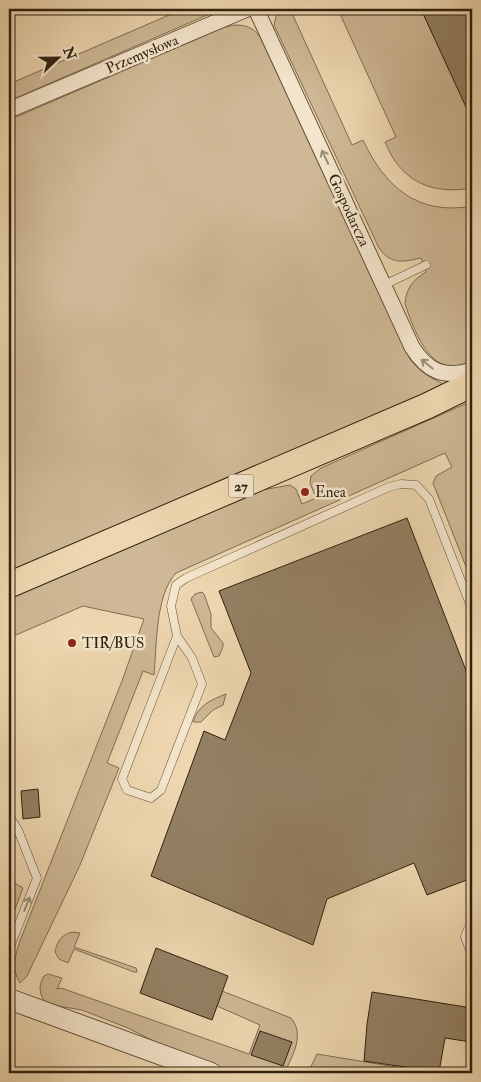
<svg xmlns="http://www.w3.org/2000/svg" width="481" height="1082" font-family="'IM FELL Double Pica',serif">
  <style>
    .green { fill: #ceb895; stroke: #7f6d52 }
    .building { fill: #938063; stroke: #30220f }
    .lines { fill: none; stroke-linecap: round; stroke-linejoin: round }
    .service-casing { stroke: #604f37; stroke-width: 9 }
    .minor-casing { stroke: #604f37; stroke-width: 17 }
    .tertiary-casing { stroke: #604f37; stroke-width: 22 }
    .primary-casing { stroke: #30220f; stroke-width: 27 }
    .service { stroke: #f4e5cc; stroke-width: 8 }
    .minor { stroke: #f4e5cc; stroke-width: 15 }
    .tertiary { stroke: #f4e5cc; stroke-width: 20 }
    .primary { stroke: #eed7b0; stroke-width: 25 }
    .oneway { stroke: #9c8d77 }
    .poi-dot { fill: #8f2418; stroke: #f4e5cc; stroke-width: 2 }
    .labels { text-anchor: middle; stroke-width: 5; stroke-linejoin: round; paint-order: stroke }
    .shield { fill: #f4e5cc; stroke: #6b5c48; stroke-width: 1 }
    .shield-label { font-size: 14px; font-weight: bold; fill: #30220f }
    .street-label { font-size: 15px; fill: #30220f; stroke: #f4e5cc }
    .poi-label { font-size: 15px; fill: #30220f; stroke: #f4e5cc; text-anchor: start }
  </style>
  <rect width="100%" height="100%" fill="#eed7b0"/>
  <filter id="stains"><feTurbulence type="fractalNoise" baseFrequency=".004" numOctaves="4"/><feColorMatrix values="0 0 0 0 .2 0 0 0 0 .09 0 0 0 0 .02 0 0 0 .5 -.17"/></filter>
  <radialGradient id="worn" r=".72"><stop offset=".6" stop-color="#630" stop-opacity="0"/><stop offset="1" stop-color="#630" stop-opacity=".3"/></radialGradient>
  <path class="green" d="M183 9H221L9 101V84Z
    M278 9H295L291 11 352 145 363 140C385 187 418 216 472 206V364C465 365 456 368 449 366 425 363 412 324 405 304 406 288 413 280 426 272L421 258C403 262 391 265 379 248L274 25Z
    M351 9H421L472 120V188C432 195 401 182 385 142L396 137 340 14Z
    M235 25C249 25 254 29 262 39L410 359C421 373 432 379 448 386L9 575V120L225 27Z
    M472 401V582L433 483 436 476 452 467 445 453 176 573C155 596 157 645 154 675L143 671 107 763 119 768 80 865 27 976 20 983C11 968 15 956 20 941L122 681 144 619 83 606 9 638V594L262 490 290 485 296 489 302 504 316 498 310 483 311 476 321 468Z
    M202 592 204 594 211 614V628L223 643V647L219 656 214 657 191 599 195 594Z
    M226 694 223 705 213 710 201 722H193C198 705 211 700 226 694Z
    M9 880 23 888 9 925Z
    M73 932 80 933 74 947 136 968 137 972H134L74 949 68 963 59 959 55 952C57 941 62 934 73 932Z
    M48 974 62 978 57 989 61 988 249 1054 260 1025 217 1006 222 991 291 1018C305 1034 293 1056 284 1073H233L183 1056 128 1028 82 1010 46 1004C39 994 38 986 44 976Z
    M317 1054 433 1073H308Z"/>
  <path class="building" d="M421 9H472V120Z
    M407 518 472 686V878L427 895 414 863 327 899 313 945 151 876 204 731 225 740 251 673 219 591Z
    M38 789 40 817 23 819 21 791Z
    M156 948 228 976 212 1020 140 993Z
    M372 992 472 1008 471 1042 445 1038 439 1072 364 1061 367 1024Z
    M260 1031 292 1042 283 1066 251 1055Z"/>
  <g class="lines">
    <defs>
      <path id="service" d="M384 285 426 265
        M177 636 122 779 127 790 151 798 161 790 202 684 192 658 177 636 171 606 176 585 186 578 389 487 401 484 416 485 429 499 472 609
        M9 816 18 830 37 878 9 949
        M472 926 468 929 465 937 472 955"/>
      <path id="minor" d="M256 9 412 347C427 371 444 379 472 370
        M9 110 247 9"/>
      <path id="tertiary" d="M9 999 211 1073"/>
      <path id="primary" d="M9 585 427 406 472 384"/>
    </defs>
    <use href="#service" class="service-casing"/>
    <use href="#minor" class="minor-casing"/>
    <use href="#tertiary" class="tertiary-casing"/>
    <use href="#primary" class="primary-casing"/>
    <use href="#service" class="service"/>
    <use href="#minor" class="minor"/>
    <use href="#tertiary" class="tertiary"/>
    <use href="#primary" class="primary"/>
  </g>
  <defs><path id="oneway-shaft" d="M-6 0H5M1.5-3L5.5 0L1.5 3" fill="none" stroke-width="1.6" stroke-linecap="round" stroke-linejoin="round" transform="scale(1.25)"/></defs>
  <g class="oneway">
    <use href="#oneway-shaft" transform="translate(325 157) rotate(-115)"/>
    <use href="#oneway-shaft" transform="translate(427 364) rotate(-141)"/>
    <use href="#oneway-shaft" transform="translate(27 904) rotate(-68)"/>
  </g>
  <g class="poi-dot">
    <circle cx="305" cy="492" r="5"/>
    <circle cx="72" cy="643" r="5"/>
  </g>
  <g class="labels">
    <rect class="shield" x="228.5" y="474.5" width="25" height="23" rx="4"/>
    <g class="shield-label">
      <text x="241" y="491">27</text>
    </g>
    <g class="street-label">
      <text transform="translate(142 54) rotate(-23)" y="5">Przemysłowa</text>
      <text transform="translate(349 210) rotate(65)" y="5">Gospodarcza</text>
    </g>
    <g class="poi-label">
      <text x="315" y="497">Enea</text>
      <text x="82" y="648">TIR/BUS</text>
    </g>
  </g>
  <rect width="481" height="1082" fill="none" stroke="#eed7b0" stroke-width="30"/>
  <rect x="10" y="10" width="461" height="1062" fill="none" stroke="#30220f" stroke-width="2.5"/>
  <rect x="15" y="15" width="451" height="1052" fill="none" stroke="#30220f"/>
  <g transform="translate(58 58) rotate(68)" stroke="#f4e5cc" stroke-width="4" paint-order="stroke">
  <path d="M0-4L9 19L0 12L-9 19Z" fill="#30220f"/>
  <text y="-8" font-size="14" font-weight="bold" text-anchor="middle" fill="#30220f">N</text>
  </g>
  <rect width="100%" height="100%" filter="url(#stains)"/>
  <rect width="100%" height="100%" fill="url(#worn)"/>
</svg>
